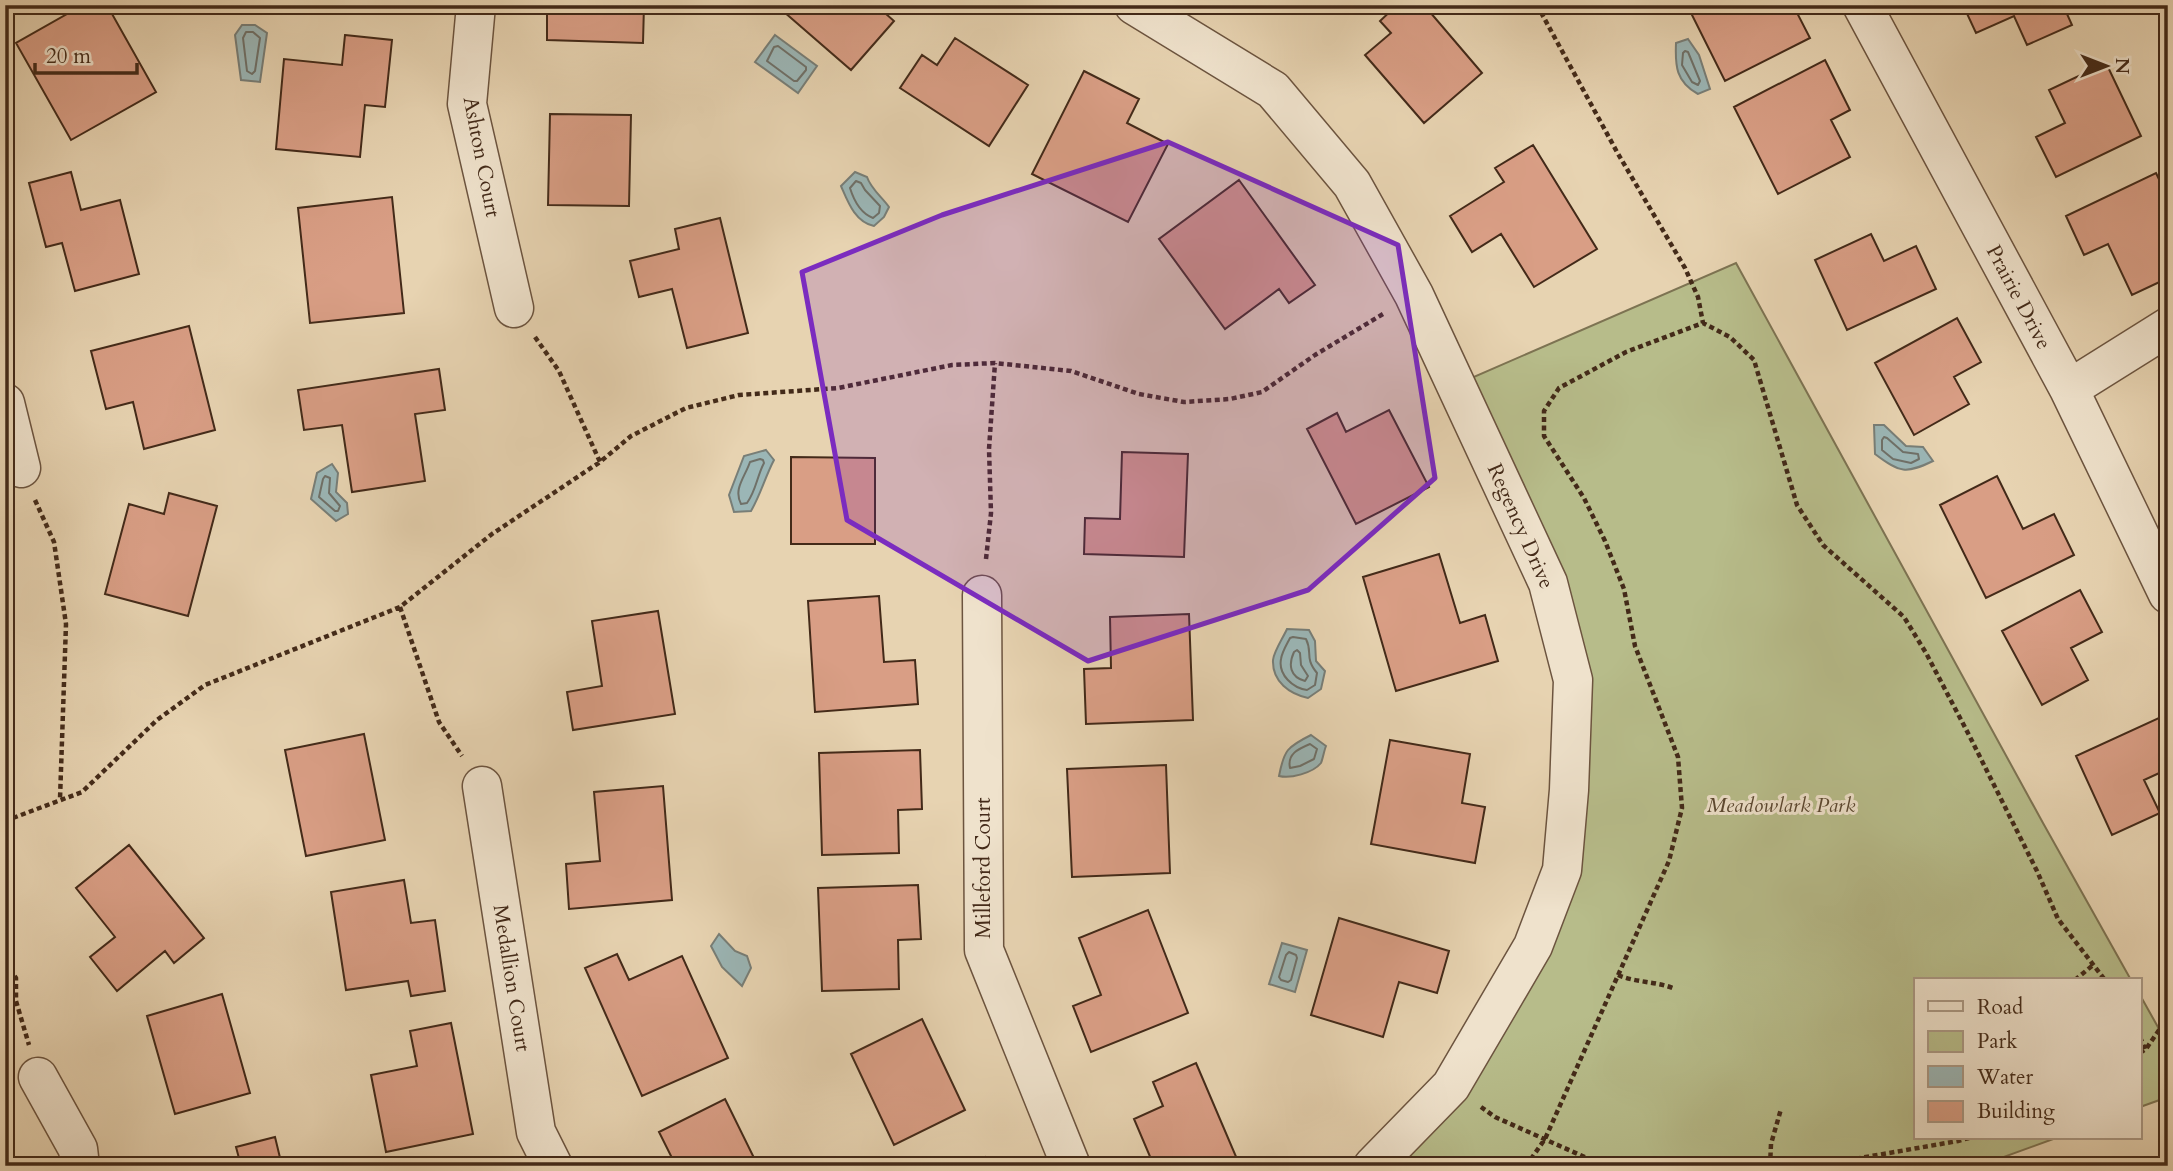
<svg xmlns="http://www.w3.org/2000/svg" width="2173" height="1171" font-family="Cardo,serif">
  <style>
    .green { fill: #b7bc8a; stroke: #7d7352; stroke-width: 2 }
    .water { fill: #9bb6b6; stroke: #787e77; stroke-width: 2 }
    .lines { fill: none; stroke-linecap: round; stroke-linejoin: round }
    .shore { stroke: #6f7068; stroke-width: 2 }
    .building { fill: #d99e85; stroke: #432a19; stroke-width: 2 }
    .minor-casing { stroke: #6c543f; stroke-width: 41 }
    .path { stroke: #432a19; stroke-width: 4.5; stroke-dasharray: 5 3.5; stroke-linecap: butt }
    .minor { stroke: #efe2cc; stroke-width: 38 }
    .marked { fill: #7b2cbf; fill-opacity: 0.2; stroke: #7b2cbf; stroke-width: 5; stroke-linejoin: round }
    .labels { text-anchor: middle; stroke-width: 6; stroke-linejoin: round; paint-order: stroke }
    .street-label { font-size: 21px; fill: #432a19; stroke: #efe2cc }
    .park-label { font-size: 21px; font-style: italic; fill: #5a4730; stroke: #efe2cc }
  </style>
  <rect width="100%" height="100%" fill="#e7d3b1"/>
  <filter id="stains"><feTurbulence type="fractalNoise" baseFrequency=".00286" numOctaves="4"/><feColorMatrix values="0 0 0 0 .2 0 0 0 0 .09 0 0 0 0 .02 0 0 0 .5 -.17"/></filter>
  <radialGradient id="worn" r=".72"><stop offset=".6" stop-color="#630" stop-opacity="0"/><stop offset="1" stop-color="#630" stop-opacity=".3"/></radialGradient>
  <path class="green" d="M1736 263 2043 823 2131 980H1916V1138H2056L1979 1166H1388L1552 877 1565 706 1538 568 1453 386Z
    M2140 995 2168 1045V1097L2140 1107Z"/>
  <path class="water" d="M242 25H255L267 33 260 82 241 80 235 35Z
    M775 35 817 66 798 93 755 62Z
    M1688 39 1699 55 1710 89 1698 94C1676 82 1675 66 1676 43Z
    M855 172 867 177C871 189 882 197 889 207L884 217 874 226C855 222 848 202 841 186Z
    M1874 425H1884L1906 446 1923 447 1933 461C1906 474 1900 473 1875 454Z
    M766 450 774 460C765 477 761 494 751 511L734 512 729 495 744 456Z
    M332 464 338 473 336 492 347 503 348 514 336 521 311 499 317 473Z
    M1287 629 1309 630 1315 641 1316 661 1325 671 1321 689 1308 698C1290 694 1272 682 1273 660 1274 651 1283 638 1287 629Z
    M1311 735 1326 746C1324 751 1323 758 1321 763 1313 773 1290 779 1279 776 1284 750 1287 747 1311 735Z
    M719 934 735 951 747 956 751 968 742 986 722 967 711 946Z
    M1282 943 1307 950 1295 992 1269 984Z"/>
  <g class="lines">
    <path class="shore" d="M246 32H253L260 38 255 71 252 74 247 71 243 38Z
      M778 46 806 67V70L797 81H794L767 61 774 47Z
      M1685 51 1688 52 1700 81 1698 85 1692 82 1682 65 1683 53Z
      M856 181 861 183 865 190 880 206 879 213 873 218C860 213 854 201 850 188Z
      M1884 437 1887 438 1903 452 1918 454 1919 459 1911 463 1893 459 1882 450V440Z
      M760 459 763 460 764 463C757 476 756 491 747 503L741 504C733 489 745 477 750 462Z
      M325 476 330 478 329 493 340 506 338 511H335L319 497 323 479Z
      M1293 637 1306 639C1313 653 1304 657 1317 673L1315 685 1307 690C1293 688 1278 675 1281 659 1282 652 1287 644 1290 638Z
      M1297 650 1300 653 1301 665 1308 676 1305 681C1290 677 1288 665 1294 652Z
      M1310 744 1317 749 1314 759 1300 766 1290 768C1287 754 1298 749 1310 744Z
      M1289 952 1296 955 1297 958 1291 980 1288 982 1281 980 1279 977 1286 955Z"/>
  </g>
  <path class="building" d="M83 5H107L156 92 71 140 16 43Z
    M547 5H644L643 43 547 40Z
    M776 5H876L894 21 851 70Z
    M1397 5H1424L1482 73 1424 123 1365 55 1391 33 1380 21Z
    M1687 5H1757L1759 10 1769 5H1793L1810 38 1725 81Z
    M1963 5H2063L2072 25 2027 45 2014 16 1976 33Z
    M345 35 392 40 385 107 365 105 360 157 276 149 284 59 342 65Z
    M955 38 1028 85 989 146 900 88 922 55 937 65Z
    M1825 60 1850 110 1831 120 1850 157 1778 194 1734 107Z
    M2106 63 2141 136 2056 177 2036 137 2065 123 2049 90Z
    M1084 71 1139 99 1127 123 1168 144 1128 222 1032 174Z
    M550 114 631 115 629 206 548 205Z
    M1533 145 1597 249 1534 287 1501 234 1472 252 1450 216 1504 182 1495 168Z
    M71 172 81 210 120 200 139 274 75 291 62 243 46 247 29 183Z
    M2156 173 2168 198V278L2132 295 2108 244 2084 255 2066 216Z
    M1239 180 1315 285 1289 303 1279 289 1225 329 1159 239Z
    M392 197 404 313 310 323 298 208Z
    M720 218 748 333 687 348 672 289 639 297 630 261 679 249 675 229Z
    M1871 234 1884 261 1916 246 1936 289 1847 330 1815 260Z
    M1957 318 1981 362 1954 377 1969 404 1914 435 1875 363Z
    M189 326 215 430 144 449 133 402 106 409 91 351Z
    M439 369 445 410 415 414 425 481 352 492 342 425 304 430 298 390Z
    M1389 410 1429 487 1356 524 1307 429 1337 413 1346 432Z
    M1122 452 1188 454 1184 557 1084 554 1085 518 1120 519Z
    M791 457 875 458V544H791Z
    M1997 476 2023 529 2054 514 2074 555 1986 598 1940 505Z
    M169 493 217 506 188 616 105 594 129 504 164 514Z
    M1439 554 1460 623 1485 615 1498 661 1396 691 1363 577Z
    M2080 590 2102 632 2071 648 2088 680 2042 705 2002 631Z
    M879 596 884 662 915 660 918 704 815 712 808 601Z
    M658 611 675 714 573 730 567 692 602 686 592 621Z
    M1189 614 1193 720 1086 724 1084 669 1111 668 1110 617Z
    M2161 717 2168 732V769L2144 780 2160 813 2112 835 2076 756Z
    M364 734 385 840 306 856 285 750Z
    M1390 740 1470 754 1462 803 1485 807 1475 863 1371 844Z
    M920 750 922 809 898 810 899 853 822 855 819 753Z
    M1166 765 1170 873 1072 877 1067 769Z
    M663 786 672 900 569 909 566 864 600 861 594 792Z
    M129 845 204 938 174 963 165 951 117 991 90 957 115 937 76 888Z
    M404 880 411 923 435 920 445 991 411 996 408 981 346 990 331 892Z
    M918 885 921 939 898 940 899 989 822 991 818 888Z
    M1148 910 1188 1013 1091 1052 1073 1006 1101 995 1079 938Z
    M1339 918 1449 951 1437 993 1399 982 1383 1037 1311 1015Z
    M617 954 629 980 682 956 728 1058 642 1096 585 968Z
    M222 994 250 1093 175 1114 147 1016Z
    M922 1019 965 1110 894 1145 851 1054Z
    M451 1023 473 1134 386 1152 371 1075 417 1066 410 1031Z
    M1196 1063 1240 1166H1154L1134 1119 1163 1106 1153 1082Z
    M725 1099 758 1166H676L659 1132Z
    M275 1137 282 1166H224L240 1162 236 1147Z
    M985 1157 989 1166H967Z"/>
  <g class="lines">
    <defs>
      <path id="minor" d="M476 5 467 104 514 308
        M1134 5 1273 90 1352 184 1414 295 1548 583 1573 680 1569 790 1562 870 1533 946 1451 1086 1373 1166
        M1862 5 2069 389 2168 594
        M2069 389 2168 327
        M5 403 21 468
        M982 595 984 950 1071 1166
        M482 786 536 1132 553 1166
        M38 1077 78 1149 80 1166"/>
    </defs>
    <use href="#minor" class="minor-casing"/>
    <path class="path" d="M1537 5 1617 152 1685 268 1698 297 1703 323
      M535 337 559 371 600 462
      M35 500 54 542 66 624 60 799
      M986 559 991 513 989 449 995 363
      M400 607 439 722 462 756
      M5 821 82 792 157 720 205 685 400 607 492 534 600 462 631 436 686 408 739 395 838 388 952 365 995 363 1071 371 1139 394 1184 402 1230 399 1262 392 1315 355 1383 314
      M5 962 16 978V1001L29 1045
      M1618 975C1636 983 1657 981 1675 989
      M2075 980 2093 965
      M2140 1037 2145 1049
      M2140 1053 2146 1049 2168 1017
      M1481 1107 1495 1117 1598 1163 1612 1166
      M1526 1166 1545 1139 1669 861 1682 808 1678 757 1635 646 1624 589 1605 541 1584 498 1544 436V411L1559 388 1626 352 1703 323 1730 337 1754 360 1797 505 1823 545 1904 617 1926 653 1969 735 2037 871 2058 919 2105 980
      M1770 1166 1771 1144 1781 1109
      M1814 1166 1958 1141 1969 1138"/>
    <use href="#minor" class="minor"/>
  </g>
  <path class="marked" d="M1168 142 1398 245 1435 478 1308 590 1088 661 847 520 802 272 942 215Z"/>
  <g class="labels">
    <g class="street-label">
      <text transform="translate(482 157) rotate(79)" y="7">Ashton Court</text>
      <text transform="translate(2019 297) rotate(62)" y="7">Prairie Drive</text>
      <text transform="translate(1521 526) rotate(66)" y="7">Regency Drive</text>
      <text transform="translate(983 868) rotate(-90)" y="7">Milleford Court</text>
      <text transform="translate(512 978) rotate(81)" y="7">Medallion Court</text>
    </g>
    <g class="park-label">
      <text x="1781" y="812">Meadowlark Park</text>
    </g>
  </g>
  <rect width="2173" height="1171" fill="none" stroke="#e7d3b1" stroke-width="28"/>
  <rect x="7" y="7" width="2159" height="1157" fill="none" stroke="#432a19" stroke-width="3.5"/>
  <rect x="14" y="14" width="2145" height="1143" fill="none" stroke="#432a19" stroke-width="2"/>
  <rect x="1914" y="978" width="228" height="161" fill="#efe2cc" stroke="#aa9884" stroke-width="2"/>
  <rect x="1928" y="1001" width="35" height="10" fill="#efe2cc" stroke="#aa9884" stroke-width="2"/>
  <text x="1977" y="1014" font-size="21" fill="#432a19">Road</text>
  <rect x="1928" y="1031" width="35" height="21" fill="#b7bc8a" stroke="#aa9884" stroke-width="2"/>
  <text x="1977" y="1048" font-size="21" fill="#432a19">Park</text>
  <rect x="1928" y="1066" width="35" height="21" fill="#9bb6b6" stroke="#aa9884" stroke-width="2"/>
  <text x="1977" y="1084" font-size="21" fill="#432a19">Water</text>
  <rect x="1928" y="1101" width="35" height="21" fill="#d99e85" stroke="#aa9884" stroke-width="2"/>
  <text x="1977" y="1118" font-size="21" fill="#432a19">Building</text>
  <g transform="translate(2106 66) rotate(90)" stroke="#efe2cc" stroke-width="5" paint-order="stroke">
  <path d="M0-5L12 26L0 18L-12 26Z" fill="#432a19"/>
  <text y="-10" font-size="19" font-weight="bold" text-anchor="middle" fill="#432a19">N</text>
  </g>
  <path d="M35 63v10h102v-10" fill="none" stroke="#432a19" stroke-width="3.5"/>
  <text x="46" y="63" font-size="21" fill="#432a19" stroke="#efe2cc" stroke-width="5" paint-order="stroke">20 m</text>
  <rect width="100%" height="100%" filter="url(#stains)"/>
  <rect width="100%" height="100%" fill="url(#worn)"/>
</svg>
